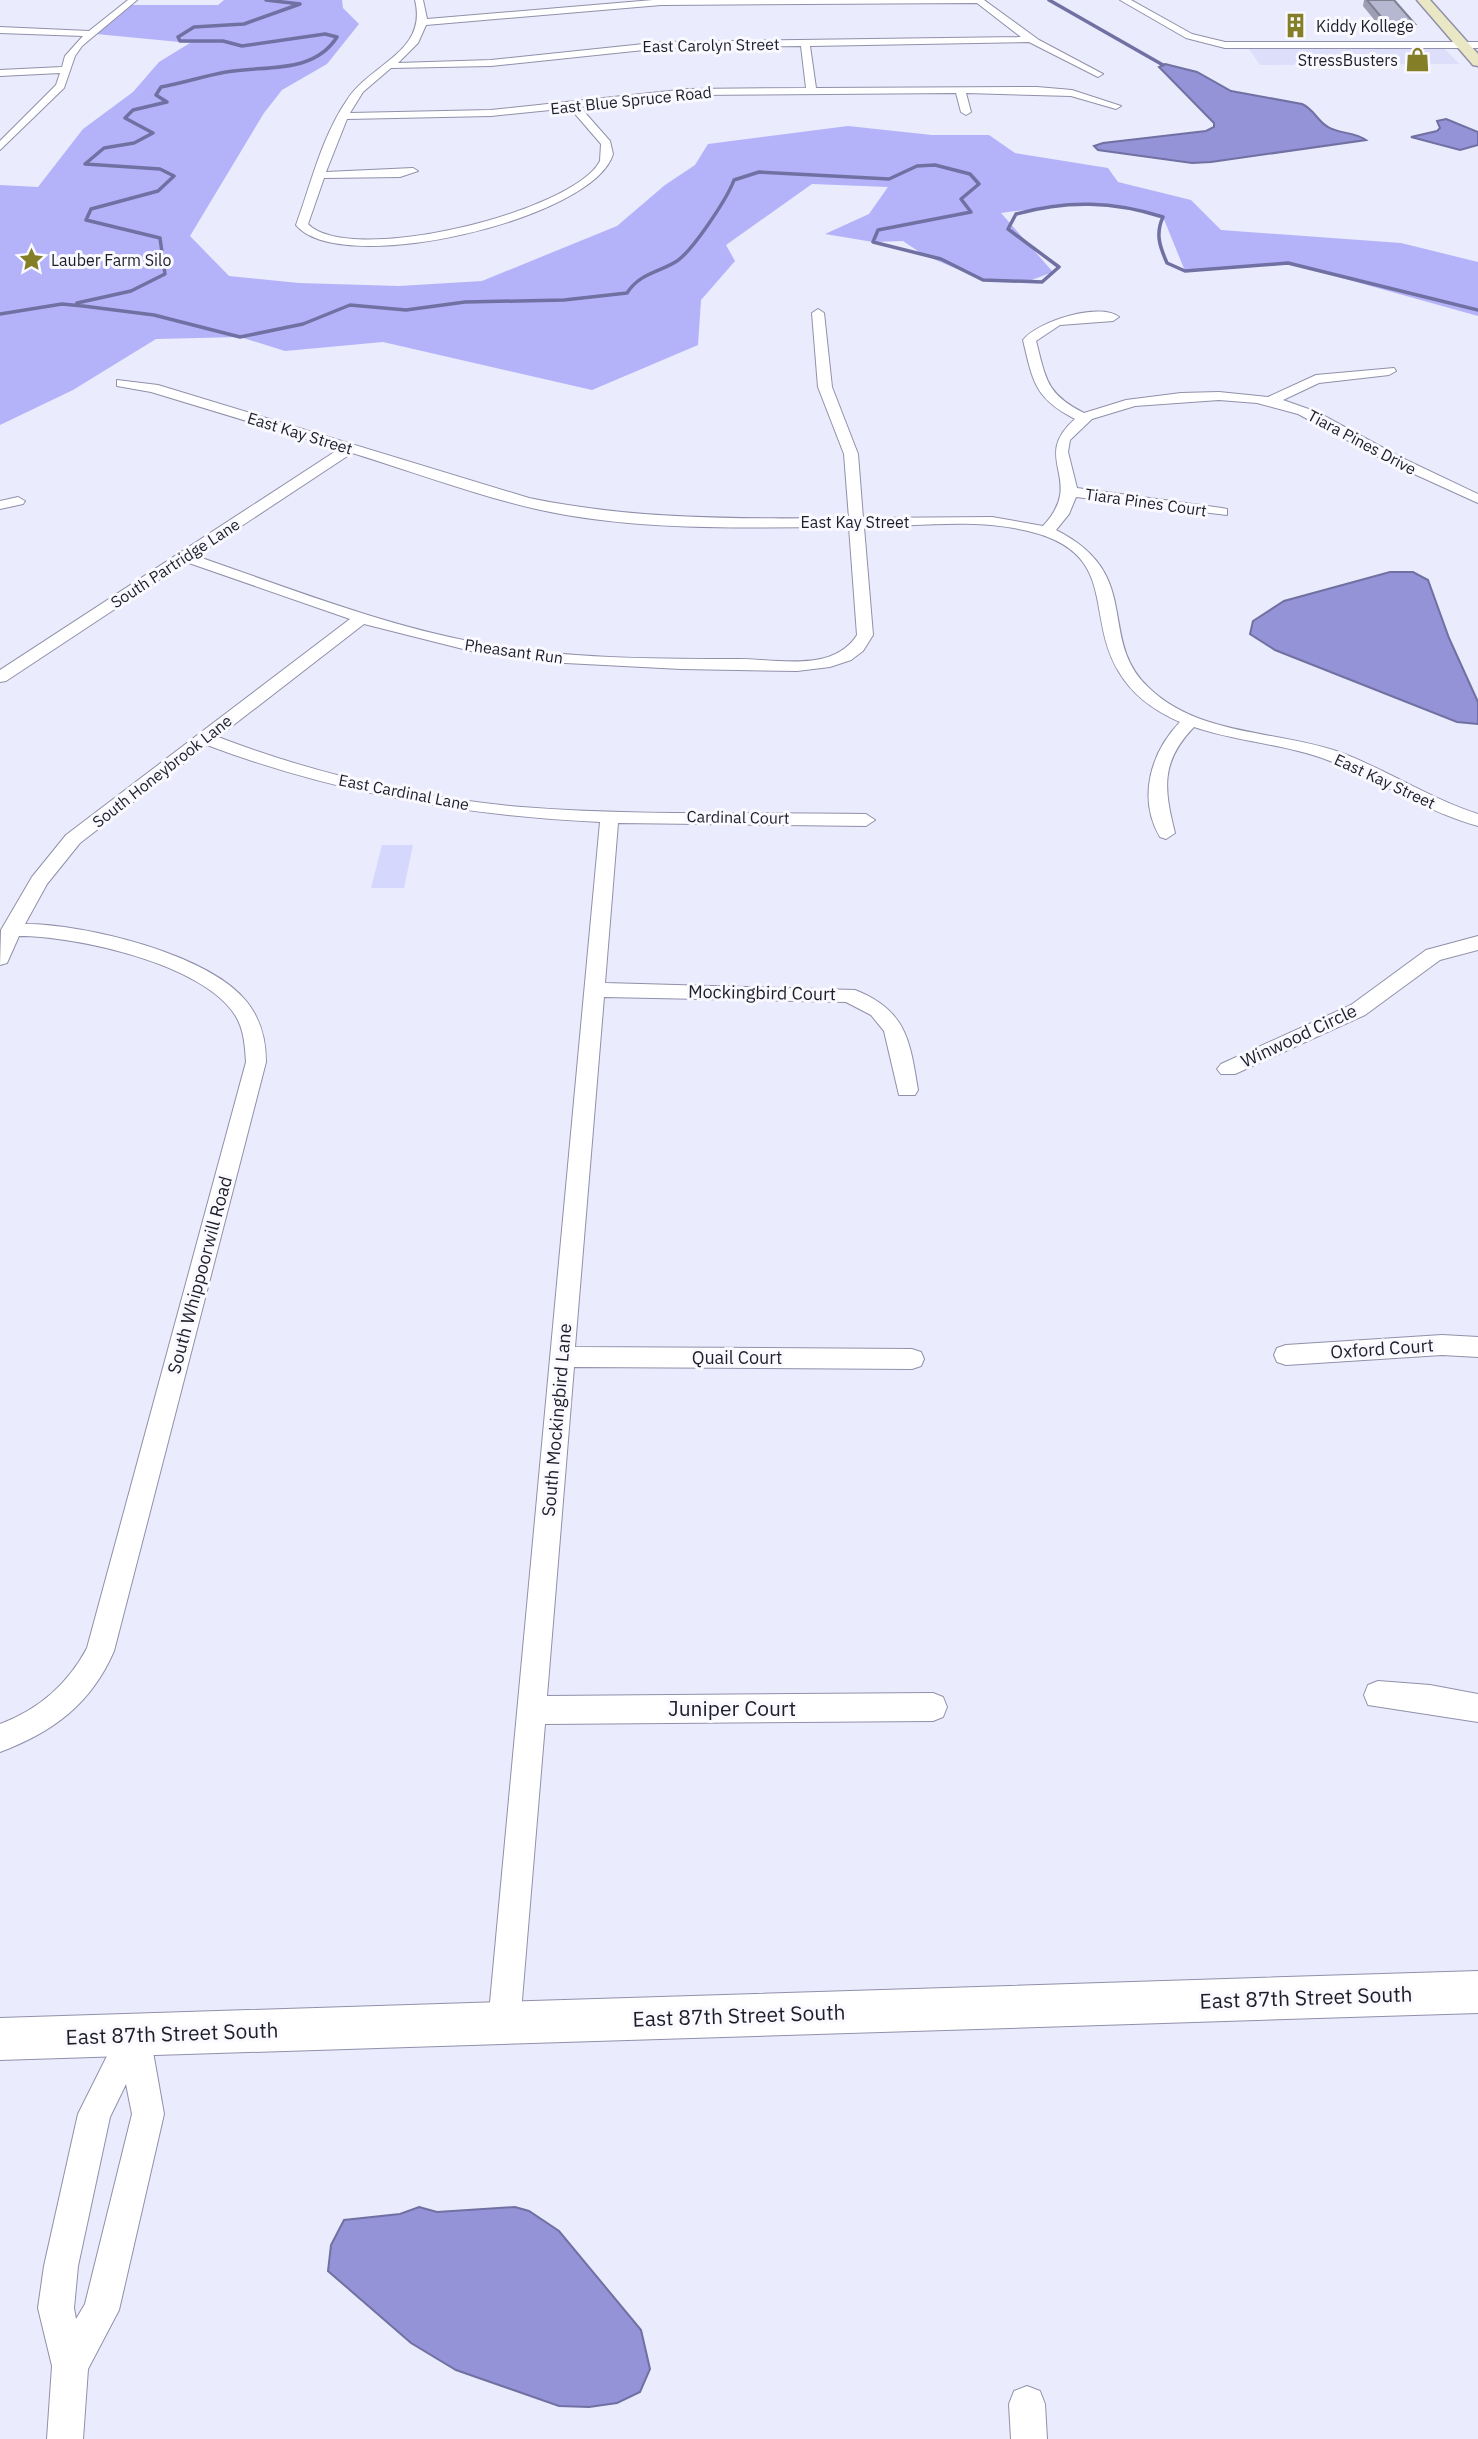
<svg xmlns="http://www.w3.org/2000/svg" width="1478" height="2439" font-family="'IBM Plex Sans',sans-serif">
  <style>
    .built { fill: #dddefa }
    .green { fill: #d6d7fd }
    .forest { fill: #b4b3fa }
    .water { fill: #9493d7; stroke: #7170a2; stroke-width: 2 }
    .lines { fill: none; stroke-linecap: round; stroke-linejoin: round }
    .stream { stroke: #7170a2; stroke-width: 3.5 }
    .minor-casing { stroke: #9090aa; stroke-width: 2 }
    .tertiary-casing { stroke: #9090aa; stroke-width: 2 }
    .secondary-casing { stroke: #9090aa; stroke-width: 3 }
    .minor { fill: #fff; fill-rule: evenodd }
    .tertiary { fill: #fff; fill-rule: evenodd }
    .secondary { fill: #eae8c4; fill-rule: evenodd }
    .wall { fill: #9d9db4 }
    .building { fill: #b6b7d1; stroke: #7f8092; stroke-width: 2 }
    .labels { text-anchor: middle; stroke-width: 6; stroke-linejoin: round; paint-order: stroke }
    .far-poi-label { font-size: 16px; fill: #1e1e28; stroke: #f9f9ff; text-anchor: start }
    .far-street-label { font-size: 16px; fill: #1e1e28; stroke: #f9f9ff }
    .street-label { font-size: 18px; fill: #1e1e28; stroke: #f9f9ff }
    .near-street-label { font-size: 21px; fill: #1e1e28; stroke: #f9f9ff }
  </style>
  <rect width="100%" height="100%" fill="#eaebfc"/>
  <path class="built" d="M1444 48 1459 64 1260 65 1249 49Z"/>
  <path class="green" d="M382 845H413L404 888H371Z"/>
  <path class="forest" d="M224 0H342L343 8 359 24 327 64 282 90 264 113 190 236 229 276 299 283 399 286 482 281 617 226 665 185 695 165 708 144 848 126 932 135H989L1015 153 1108 168 1118 182 1191 200 1221 230 1401 243 1478 262V316L1288 263 1185 271 1163 217C1107 196 1058 206 1001 213L1053 272 1029 281 983 280 924 255 903 241 873 242 825 234 869 214 888 187 812 184 726 245 735 261 701 300 698 345 592 390 383 342 285 351 240 337 156 339 73 390 0 425V185L38 187 83 129 133 92 159 62 190 43 96 34 128 5H218Z"/>
  <path class="water" d="M1165 64 1197 72 1231 91 1302 104C1314 109 1317 121 1328 127 1340 134 1355 132 1366 140L1211 162 1192 163 1098 150 1094 146 1103 143 1206 131 1214 127V123L1159 67Z
    M1446 119 1478 132V145L1460 150 1411 137 1437 131 1440 128 1437 121Z
    M1390 572H1413L1428 580 1449 638 1478 702V724L1457 722 1275 650 1250 634 1253 621 1284 601Z
    M419 2207 437 2212 515 2207 529 2211 559 2231 641 2330 650 2369 640 2392 617 2403 589 2407 559 2406 456 2370 411 2343 328 2271 331 2245 344 2220 400 2214Z"/>
  <g class="lines">
    <path class="stream" d="M1049 0 1163 65
      M77 303 131 291 165 274 160 238 86 220 91 209 158 191 174 176 160 169 85 164 104 148 134 143 153 133 125 118 133 110 167 102 156 95 161 87C183 83 204 76 226 72 264 65 313 75 337 37L325 34 242 46 223 41H180L178 37 194 27 244 24 300 4 266 0
      M0 314 62 304 83 306 154 315 240 337 303 324 350 305 406 310 465 302 564 300 627 293C640 273 658 273 677 261 693 250 727 199 734 180L759 172 889 179 917 166 935 165 970 174 979 184 961 199 971 212 878 230 873 242 941 259 983 280 1042 282 1059 267 1008 229 1016 214C1067 200 1113 201 1163 217 1155 234 1160 247 1167 263L1185 271 1288 263 1478 310"/>
    <defs>
      <path id="minor" d="M128 0H137L82 46 75 56 64 88 0 150V141L56 85 60 73 0 76V70L62 67 65 56 83 36 0 33V27L89 31Z
        M415 0H423L427 19 653 0H984L1039 40 1103 74 1098 77 1029 42 810 46 816 88 1037 87 1072 90 1121 106 1116 109 1071 96 966 93 971 112 966 115 961 112 956 93 688 95 580 107 610 141 613 154C595 219 340 279 296 225 311 184 322 136 347 100 371 63 428 52 415 0ZM977 3 1021 37 663 42 491 60 398 63 418 43 426 25 661 5ZM801 46 806 88 688 89 491 110 350 113 363 92 391 68 491 66 663 48ZM570 108 601 144 600 161C574 212 350 267 308 224L324 178 400 177 418 171 413 168 326 172 347 119 491 116Z
        M1120 0H1131L1192 34 1225 42H1478V48H1225L1186 38Z
        M818 309 824 313 832 387 858 454 863 518 992 517 1043 526C1087 479 1029 459 1075 419 1034 398 1033 381 1023 340 1038 321 1100 302 1119 317L1113 321 1060 325 1036 341C1046 379 1046 394 1084 413L1126 400 1181 393 1219 392 1268 397 1316 375 1394 368 1396 371 1389 375 1319 383 1283 400 1317 412 1400 457 1478 494V503L1390 463 1298 414 1257 403 1219 400 1135 406 1092 419 1070 440 1068 452 1077 488 1222 508 1227 509V515L1076 497 1069 514 1056 530C1145 575 1096 637 1148 687 1199 737 1279 730 1342 753 1389 771 1431 799 1478 814V826C1426 812 1380 780 1330 761 1286 744 1238 742 1194 727 1160 762 1164 789 1175 833L1166 839 1160 837C1137 798 1151 752 1180 722 1155 711 1133 696 1119 672 1084 615 1120 553 1028 531 976 518 918 526 864 527L873 635 863 651 851 660 830 667 797 671 681 669 546 662 479 653 364 624 218 737C315 774 418 798 522 807 636 816 751 812 866 814L875 820 866 826 618 823 605 983 855 990C906 1010 910 1040 918 1090L915 1095H899L884 1031 871 1015 846 1002 604 997 575 1347 912 1349 921 1352 924 1359 921 1366 912 1369 574 1367 547 1696 933 1693 943 1697 947 1707 943 1717 933 1721 545 1724 520 2024 515 2035 504 2040 493 2035 488 2024 600 822C465 816 334 793 207 745L80 843 47 884 25 924C85 924 209 954 247 1002 261 1020 266 1040 266 1062L114 1651C91 1704 53 1732 0 1752V1724C38 1710 68 1684 87 1648L246 1062C245 1046 244 1029 235 1015 203 964 77 936 19 936L7 963 0 965 1 930 32 877 66 835 350 619 186 562 6 681 0 682V670L339 449 151 392 117 386V380L158 385 529 498C635 520 741 519 849 518L844 454 818 387 812 313ZM352 453C424 475 497 504 572 516 664 531 757 527 849 527L857 635C833 673 777 659 739 659 652 659 565 659 479 643 382 625 289 588 196 556Z
        M18 497 25 501 23 504 0 509V501Z
        M1478 936V950L1440 960 1365 1015 1235 1074H1221L1217 1069 1221 1064 1351 1005 1426 950Z
        M1442 1335 1478 1337V1357L1442 1355 1286 1365 1277 1362 1274 1355 1277 1348 1286 1345Z
        M1378 1681 1430 1685 1478 1694V1722L1368 1705 1364 1695 1368 1685Z
        M134 2019 145 2024 150 2035 164 2114 119 2310 88 2369 83 2439H47L52 2366 38 2308 44 2266 78 2114 123 2024ZM126 2084 132 2114 85 2304 76 2319 74 2308 78 2266 110 2117Z
        M1027 2386 1040 2391 1045 2404 1047 2439H1011L1009 2404 1014 2391Z"/>
      <path id="tertiary" d="M1478 1971V2013L0 2060V2018Z"/>
      <path id="secondary" d="M1417 0H1430L1478 54V66L1473 65Z"/>
    </defs>
    <use href="#minor" class="minor-casing"/>
    <use href="#tertiary" class="tertiary-casing"/>
    <use href="#secondary" class="secondary-casing"/>
    <use href="#minor" class="minor"/>
    <use href="#tertiary" class="tertiary"/>
    <use href="#secondary" class="secondary"/>
  </g>
  <path class="wall" d="M1364 0H1394L1415 24 1413 33H1385L1363 6Z"/>
  <path class="building" d="M1367 0H1394L1415 24H1387Z"/>
  <defs>
    <symbol id="building-bare" viewBox="-9 -9 18 18"><path d="M-4-6H4V6H1V3H-1V6H-4ZM-2.5-4.3h1.7v1.8h-1.7ZM.8-4.3h1.7v1.8H.8ZM-2.5-1h1.7V.8h-1.7ZM.8-1h1.7V.8H.8Z" fill="#847e26" stroke="#f9f9ff" stroke-width="2.5" paint-order="stroke"/></symbol>
    <symbol id="shop-bare" viewBox="-9 -9 18 18"><path d="M-5-2.5h2.3a2.7 3.5 0 0 1 5.4 0H5L5.5 6h-11ZM-1.5-2.5h3a1.5 2.3 0 0 0-3 0Z" fill="#847e26" stroke="#f9f9ff" stroke-width="2.5" paint-order="stroke"/></symbol>
    <symbol id="sight-bare" viewBox="-9 -9 18 18"><path d="M0-6L1.8-2.2L6-1.7L2.9 1.2L3.7 5.4L0 3.3L-3.7 5.4L-2.9 1.2L-6-1.7L-1.8-2.2Z" fill="#847e26" stroke="#f9f9ff" stroke-width="2.5" paint-order="stroke"/></symbol>
  </defs>
  <g fill-rule="evenodd">
    <use href="#building-bare" x="1278" y="8" width="35" height="35"/>
    <use href="#shop-bare" x="1400" y="42" width="35" height="35"/>
    <use href="#sight-bare" x="14" y="242" width="35" height="35"/>
  </g>
  <g class="labels">
    <g class="far-poi-label">
      <text x="1316" y="32">Kiddy Kollege</text>
      <text x="1398" y="66" text-anchor="end">StressBusters</text>
      <text x="51" y="266">Lauber Farm Silo</text>
    </g>
    <g class="far-street-label">
      <text transform="translate(711 45) rotate(-1)" y="6">East Carolyn Street</text>
      <text transform="translate(631 100) rotate(-6)" y="6">East Blue Spruce Road</text>
      <text transform="translate(300 433) rotate(17)" y="6">East Kay Street</text>
      <text transform="translate(1362 442) rotate(28)" y="6">Tiara Pines Drive</text>
      <text transform="translate(1146 502) rotate(8)" y="6">Tiara Pines Court</text>
      <text x="855" y="528">East Kay Street</text>
      <text transform="translate(175 563) rotate(-33)" y="6">South Partridge Lane</text>
      <text transform="translate(514 651) rotate(8)" y="6">Pheasant Run</text>
      <text transform="translate(162 771) rotate(-38)" y="6">South Honeybrook Lane</text>
      <text transform="translate(1385 781) rotate(25)" y="6">East Kay Street</text>
      <text transform="translate(404 792) rotate(11)" y="6">East Cardinal Lane</text>
      <text transform="translate(738 817) rotate(1)" y="6">Cardinal Court</text>
    </g>
    <g class="street-label">
      <text transform="translate(762 993) rotate(1)" y="6">Mockingbird Court</text>
      <text transform="translate(1299 1036) rotate(-25)" y="6">Winwood Circle</text>
      <text transform="translate(200 1275) rotate(-75)" y="6">South Whippoorwill Road</text>
      <text transform="translate(1382 1349) rotate(-4)" y="6">Oxford Court</text>
      <text x="737" y="1364">Quail Court</text>
      <text transform="translate(557 1420) rotate(-85)" y="6">South Mockingbird Lane</text>
    </g>
    <g class="near-street-label">
      <text x="732" y="1716">Juniper Court</text>
      <text transform="translate(1306 1998) rotate(-2)" y="7">East 87th Street South</text>
      <text transform="translate(739 2016) rotate(-2)" y="7">East 87th Street South</text>
      <text transform="translate(172 2034) rotate(-2)" y="7">East 87th Street South</text>
    </g>
  </g>
</svg>
